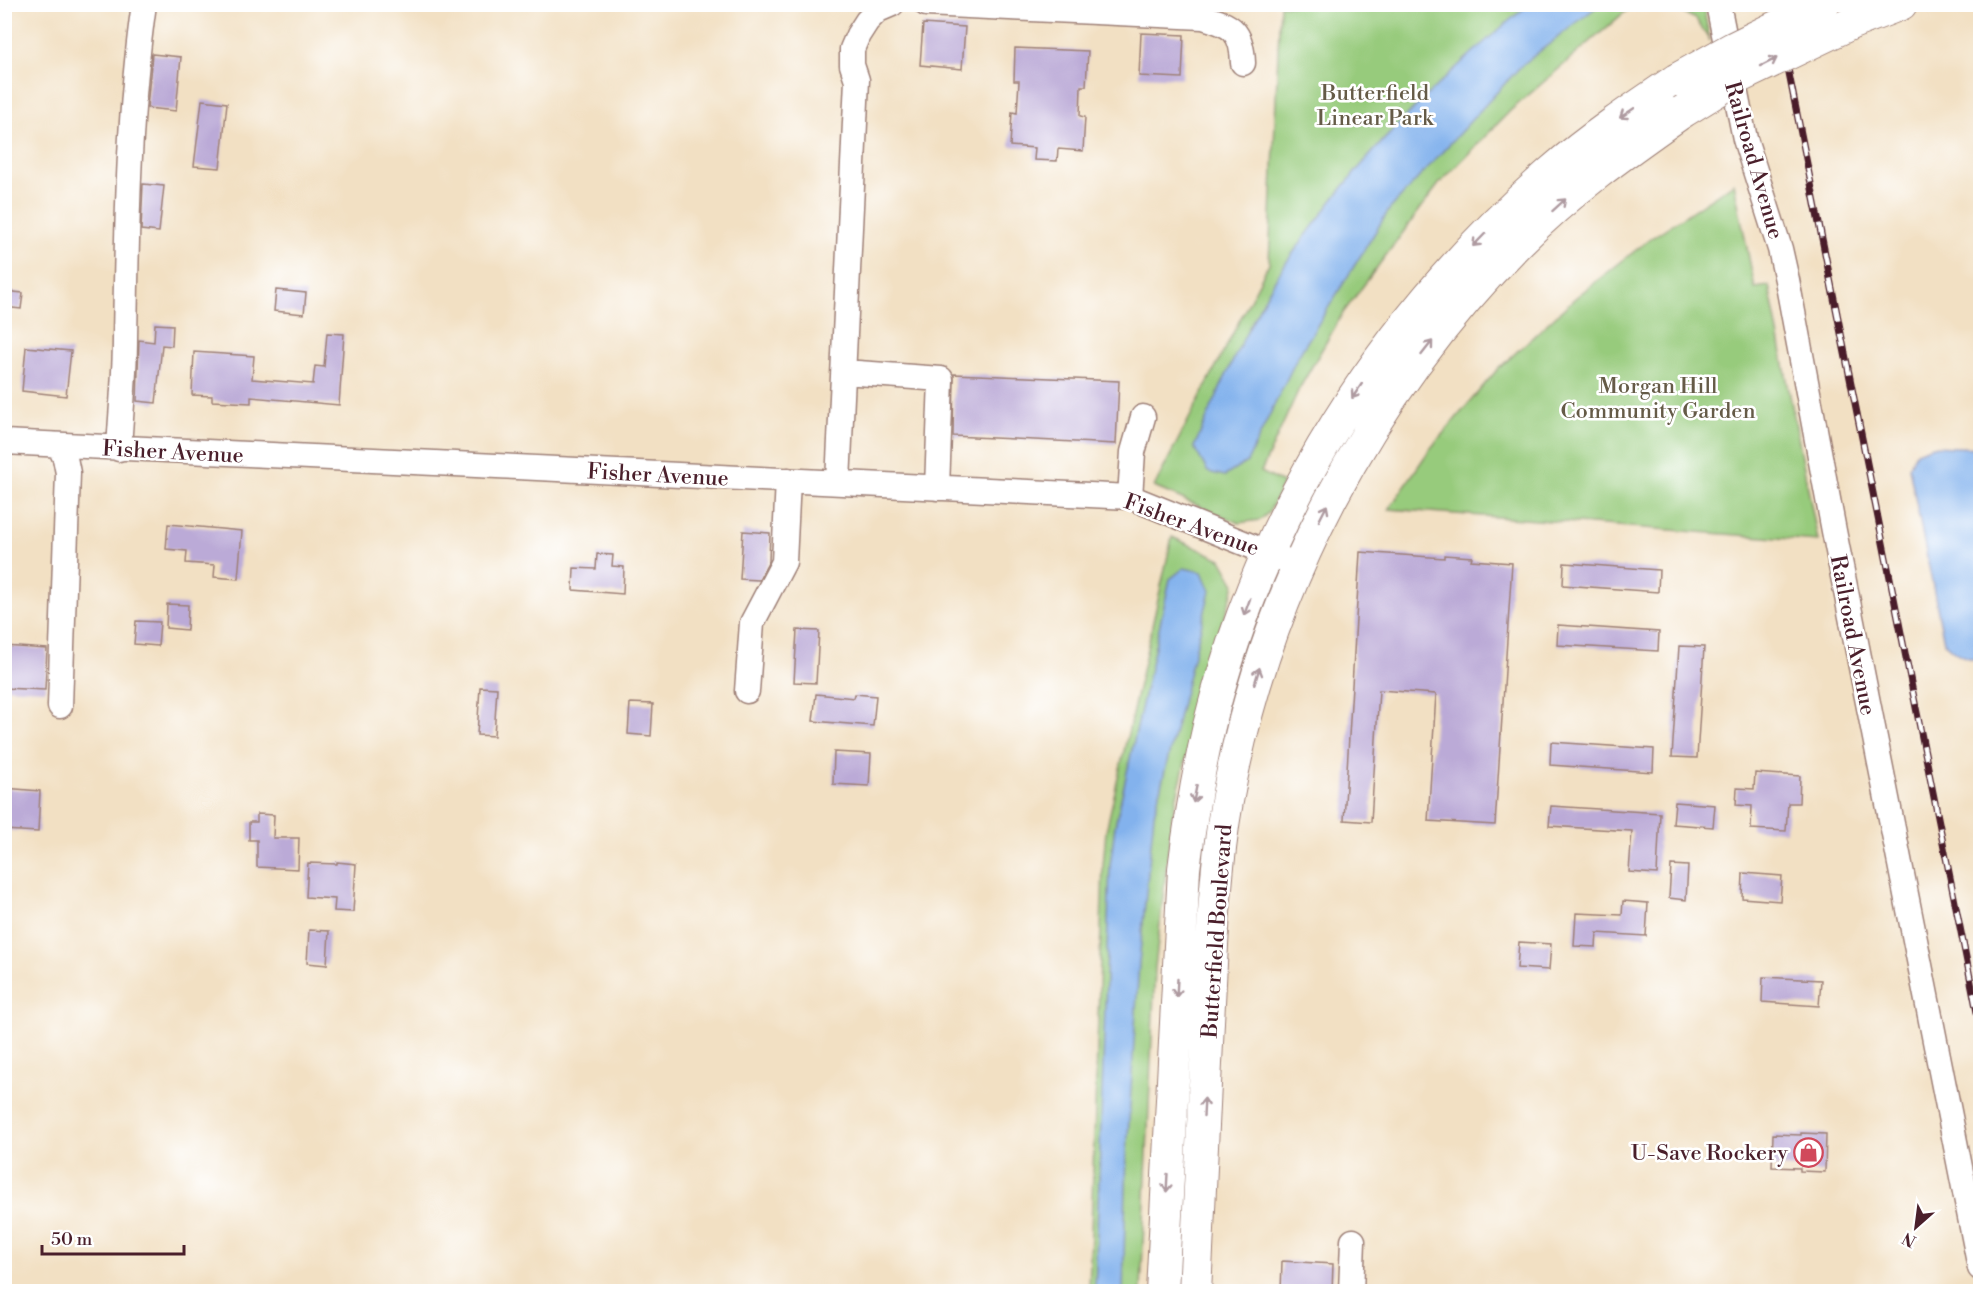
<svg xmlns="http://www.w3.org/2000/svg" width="1985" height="1296" font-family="'Libre Bodoni',serif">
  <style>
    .green { fill: #97cb7c; stroke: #707554; stroke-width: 1.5 }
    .water { fill: #83b2ed; stroke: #66688c; stroke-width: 1.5 }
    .building { fill: #bbaad7 }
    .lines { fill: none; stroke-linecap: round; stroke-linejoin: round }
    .minor-casing { stroke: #9e8077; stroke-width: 27 }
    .major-casing { stroke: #9e8077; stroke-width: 34 }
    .minor { stroke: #fff; stroke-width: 24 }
    .major { stroke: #fff; stroke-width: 32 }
    .rail-casing { stroke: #4a1f2b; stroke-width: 7 }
    .rail { stroke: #fff; stroke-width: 4.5; stroke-dasharray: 14; stroke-linecap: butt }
    .major-bridge-casing { stroke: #9e8077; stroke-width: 34; stroke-linecap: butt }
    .major-bridge { stroke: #fff; stroke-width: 32 }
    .oneway { stroke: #ae9aa0 }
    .labels { text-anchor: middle; stroke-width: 5; stroke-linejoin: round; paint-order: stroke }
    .park-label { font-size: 22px; fill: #655b47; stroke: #fff }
    .street-label { font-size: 22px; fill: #4a1f2b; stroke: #fff }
    .poi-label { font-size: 22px; fill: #4a1f2b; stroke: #fff; text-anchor: end }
  </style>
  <rect width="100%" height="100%" fill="#fff"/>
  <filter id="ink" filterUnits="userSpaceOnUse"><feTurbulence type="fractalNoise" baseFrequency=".0167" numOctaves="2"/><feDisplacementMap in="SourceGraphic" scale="12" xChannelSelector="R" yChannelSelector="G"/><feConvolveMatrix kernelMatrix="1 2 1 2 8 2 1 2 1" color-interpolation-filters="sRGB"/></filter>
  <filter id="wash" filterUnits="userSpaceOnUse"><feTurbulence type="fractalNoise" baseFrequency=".008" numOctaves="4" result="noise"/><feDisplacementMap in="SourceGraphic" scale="24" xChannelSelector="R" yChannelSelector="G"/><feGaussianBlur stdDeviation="1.35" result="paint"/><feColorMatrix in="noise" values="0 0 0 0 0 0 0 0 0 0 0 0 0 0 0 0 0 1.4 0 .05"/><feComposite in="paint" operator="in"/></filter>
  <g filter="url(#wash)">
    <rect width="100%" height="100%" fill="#f2e0c3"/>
    <path class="green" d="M1280 5H1639L1626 11 1510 111 1439 184 1343 313 1299 389 1261 472 1283 483 1269 512 1260 520 1239 523 1154 487 1269 263Z
      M1666 5H1703L1710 41 1696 19Z
      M1734 183 1755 288 1769 286 1818 541 1389 509 1430 449 1496 371 1575 298 1650 239Z
      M1172 537 1221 559 1235 584 1206 675 1172 817 1155 968 1141 1291 1089 1292 1103 866 1106 831Z"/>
    <path class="water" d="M1528 5H1599L1521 66 1389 210 1297 358 1247 462 1225 476 1208 472 1194 447C1220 389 1245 329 1278 275 1288 259 1299 245 1310 230 1372 144 1447 72 1528 5Z
      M1932 446 1980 448V660C1964 658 1955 654 1944 642L1909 467 1916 452Z
      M1184 568 1202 572 1210 591 1154 814 1139 963 1127 1152 1123 1291H1095L1110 866 1115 826 1170 579Z"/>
    <g id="blocks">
      <path class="building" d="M923 24 965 27 962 69 920 65Z
        M1141 33 1184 35 1182 78 1139 76Z
        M1015 48 1088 51 1086 86H1081L1080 116 1085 117 1083 151 1058 149 1057 161 1034 160 1035 148 1010 146 1012 112 1017 113 1019 81H1014Z
        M152 54 181 57 176 111 147 108Z
        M202 100 227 103 220 168 194 166Z
        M143 184 164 186 159 232 141 230Z
        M276 290 306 293 304 314 274 311Z
        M4 291 23 293 21 309 4 307Z
        M155 324 173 325 172 346 162 345 156 403 137 401 139 340 154 342Z
        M327 333 344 334 339 405 251 397V403L212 401V396L192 395 194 352 254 356 252 379 313 384 315 366 324 367Z
        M26 347 71 351 66 396 22 391Z
        M954 374 1119 381 1116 444 953 436Z
        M168 524 242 531 238 579 214 577 215 565 186 563 187 551 166 549Z
        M743 531 770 533 769 561 759 580 740 579Z
        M1360 552 1444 558V555L1472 557 1471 560 1512 563 1495 825 1428 821 1436 694 1379 690 1371 822 1344 820Z
        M597 554 613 555 612 566 624 567 623 594 573 590 574 568 596 569Z
        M1564 563 1659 570 1658 592 1563 585Z
        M167 604 188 605 187 630 166 628Z
        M136 621 160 622 158 646 134 644Z
        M1558 625 1659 632 1658 651 1557 645Z
        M797 630 819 631 816 683 794 682Z
        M4 646 47 649 45 690 4 688Z
        M1679 646 1704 647 1697 758 1672 757Z
        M480 687 497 688 494 736 477 735Z
        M816 694 854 698 855 694 876 696 873 726 813 721Z
        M630 703 653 704 651 736 628 734Z
        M1551 742 1654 749 1653 772 1550 765Z
        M834 752 871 754 869 786 833 784Z
        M1755 773 1800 776 1799 803H1788L1786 831 1751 829 1752 806 1736 805 1737 788 1754 789Z
        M4 788 40 791 38 832 4 830Z
        M1675 802 1715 805 1713 827 1673 824Z
        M1551 806 1660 813 1657 874 1629 872 1632 831 1549 826Z
        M257 814 274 815 273 838H299L298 869 257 867V840H249V822H257Z
        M337 862 356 864 353 912 334 911 335 899 306 897 308 863 337 864Z
        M1671 865 1688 866 1686 900 1669 898Z
        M1743 873 1782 876 1780 901 1742 898Z
        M1623 901 1648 903 1646 936 1597 933 1596 947 1574 946 1576 913 1622 915Z
        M309 930 329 931 327 965 307 963Z
        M1519 942 1551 944 1549 970 1517 968Z
        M1763 977 1821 980 1819 1006 1762 1002Z
        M1801 1133 1826 1134 1825 1172 1800 1171V1168L1772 1167 1773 1134 1801 1135Z
        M1282 1261 1333 1264 1332 1292H1281Z"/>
    </g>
  </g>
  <g filter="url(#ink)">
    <use href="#blocks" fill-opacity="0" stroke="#9e8077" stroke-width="1.5"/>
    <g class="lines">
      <defs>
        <path id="minor" d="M926 4 1203 17C1232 25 1242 31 1243 63
          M1718 4 1745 139 1780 249 1787 280 1834 531 1980 1268
          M844 372 941 379 937 488
          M4 442 1130 497 1283 559
          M59 445 65 458 68 473 60 706
          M119 449C121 412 125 375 125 339 127 227 128 115 144 4
          M838 482 857 80 852 65V49L858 35 867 21 878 10 892 4
          M1130 497 1133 452 1143 417
          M747 691 752 623 784 562 788 480
          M1351 1292 1353 1241"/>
        <path id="major" d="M1852 23 1901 4
          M1162 1292 1184 869C1190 821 1198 773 1209 726 1262 509 1384 318 1551 172 1590 138 1633 109 1676 80
          M1195 1292C1199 1202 1203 1112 1208 1022 1212 948 1214 874 1227 801 1265 590 1368 394 1519 242 1568 192 1625 152 1682 112"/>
      </defs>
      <use href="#minor" class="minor-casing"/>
      <use href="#major" class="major-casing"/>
      <use href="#minor" class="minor"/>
      <use href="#major" class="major"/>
      <defs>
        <path id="rail" d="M1775 4 1980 1027"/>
      </defs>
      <use href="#rail" class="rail-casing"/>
      <use href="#rail" class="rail"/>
      <defs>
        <path id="major-bridge" d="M1676 80 1733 48 1823 4
          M1682 112 1739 77 1852 23"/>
      </defs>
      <use href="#major-bridge" class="major-bridge-casing"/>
      <use href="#major-bridge" class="major-bridge"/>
    </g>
    <defs><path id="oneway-shaft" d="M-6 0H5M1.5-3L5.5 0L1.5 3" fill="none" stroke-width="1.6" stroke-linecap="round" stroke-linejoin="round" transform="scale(1.5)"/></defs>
    <g class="oneway">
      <use href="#oneway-shaft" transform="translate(1769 62) rotate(-27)"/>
      <use href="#oneway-shaft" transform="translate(1627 113) rotate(146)"/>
      <use href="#oneway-shaft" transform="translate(1559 205) rotate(-42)"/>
      <use href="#oneway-shaft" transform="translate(1479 240) rotate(134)"/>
      <use href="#oneway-shaft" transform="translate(1427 348) rotate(-52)"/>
      <use href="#oneway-shaft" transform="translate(1357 391) rotate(124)"/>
      <use href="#oneway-shaft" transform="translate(1323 513) rotate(-63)"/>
      <use href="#oneway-shaft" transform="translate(1247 607) rotate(110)"/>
      <use href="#oneway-shaft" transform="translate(1257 676) rotate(-73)"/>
      <use href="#oneway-shaft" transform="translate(1195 794) rotate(101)"/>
      <use href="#oneway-shaft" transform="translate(1177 988) rotate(93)"/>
      <use href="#oneway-shaft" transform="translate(1204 1107) rotate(-87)"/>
      <use href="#oneway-shaft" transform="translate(1167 1183) rotate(93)"/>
    </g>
  </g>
  <defs>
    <symbol id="shop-ring" viewBox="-11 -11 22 22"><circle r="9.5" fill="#fff" stroke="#d1495b" stroke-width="1.5"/><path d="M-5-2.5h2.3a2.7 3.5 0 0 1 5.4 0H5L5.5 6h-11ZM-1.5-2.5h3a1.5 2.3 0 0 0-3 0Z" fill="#d1495b"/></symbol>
  </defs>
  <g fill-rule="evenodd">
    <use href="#shop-ring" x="1792" y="1136" width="33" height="33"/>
  </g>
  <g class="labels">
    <g class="park-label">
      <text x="1375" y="100">Butterfield<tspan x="1375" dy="25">Linear Park</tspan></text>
      <text x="1658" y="393">Morgan Hill<tspan x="1658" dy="25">Community Garden</tspan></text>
    </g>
    <g class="street-label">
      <text transform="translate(1755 160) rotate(74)" y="8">Railroad Avenue</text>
      <text transform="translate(173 451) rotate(3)" y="8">Fisher Avenue</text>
      <text transform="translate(658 474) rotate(3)" y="8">Fisher Avenue</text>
      <text transform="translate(1192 524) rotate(20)" y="8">Fisher Avenue</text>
      <text transform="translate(1854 635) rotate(79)" y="8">Railroad Avenue</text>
      <text transform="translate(1216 931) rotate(-86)" y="8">Butterfield Boulevard</text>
    </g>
    <g class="poi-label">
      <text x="1788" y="1160">U-Save Rockery</text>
    </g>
  </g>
  <rect width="1985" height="1296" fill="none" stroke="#fff" stroke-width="24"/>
  <g transform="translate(1916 1227) rotate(208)" stroke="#ffffff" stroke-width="4.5" paint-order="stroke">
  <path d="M0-4.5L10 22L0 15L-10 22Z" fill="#4a1f2b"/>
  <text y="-9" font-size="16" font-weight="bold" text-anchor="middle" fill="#4a1f2b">N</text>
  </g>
  <path d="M42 1245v9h142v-9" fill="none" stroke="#4a1f2b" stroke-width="3"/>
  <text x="51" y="1245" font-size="18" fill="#4a1f2b" stroke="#ffffff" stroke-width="4.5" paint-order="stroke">50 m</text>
</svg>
